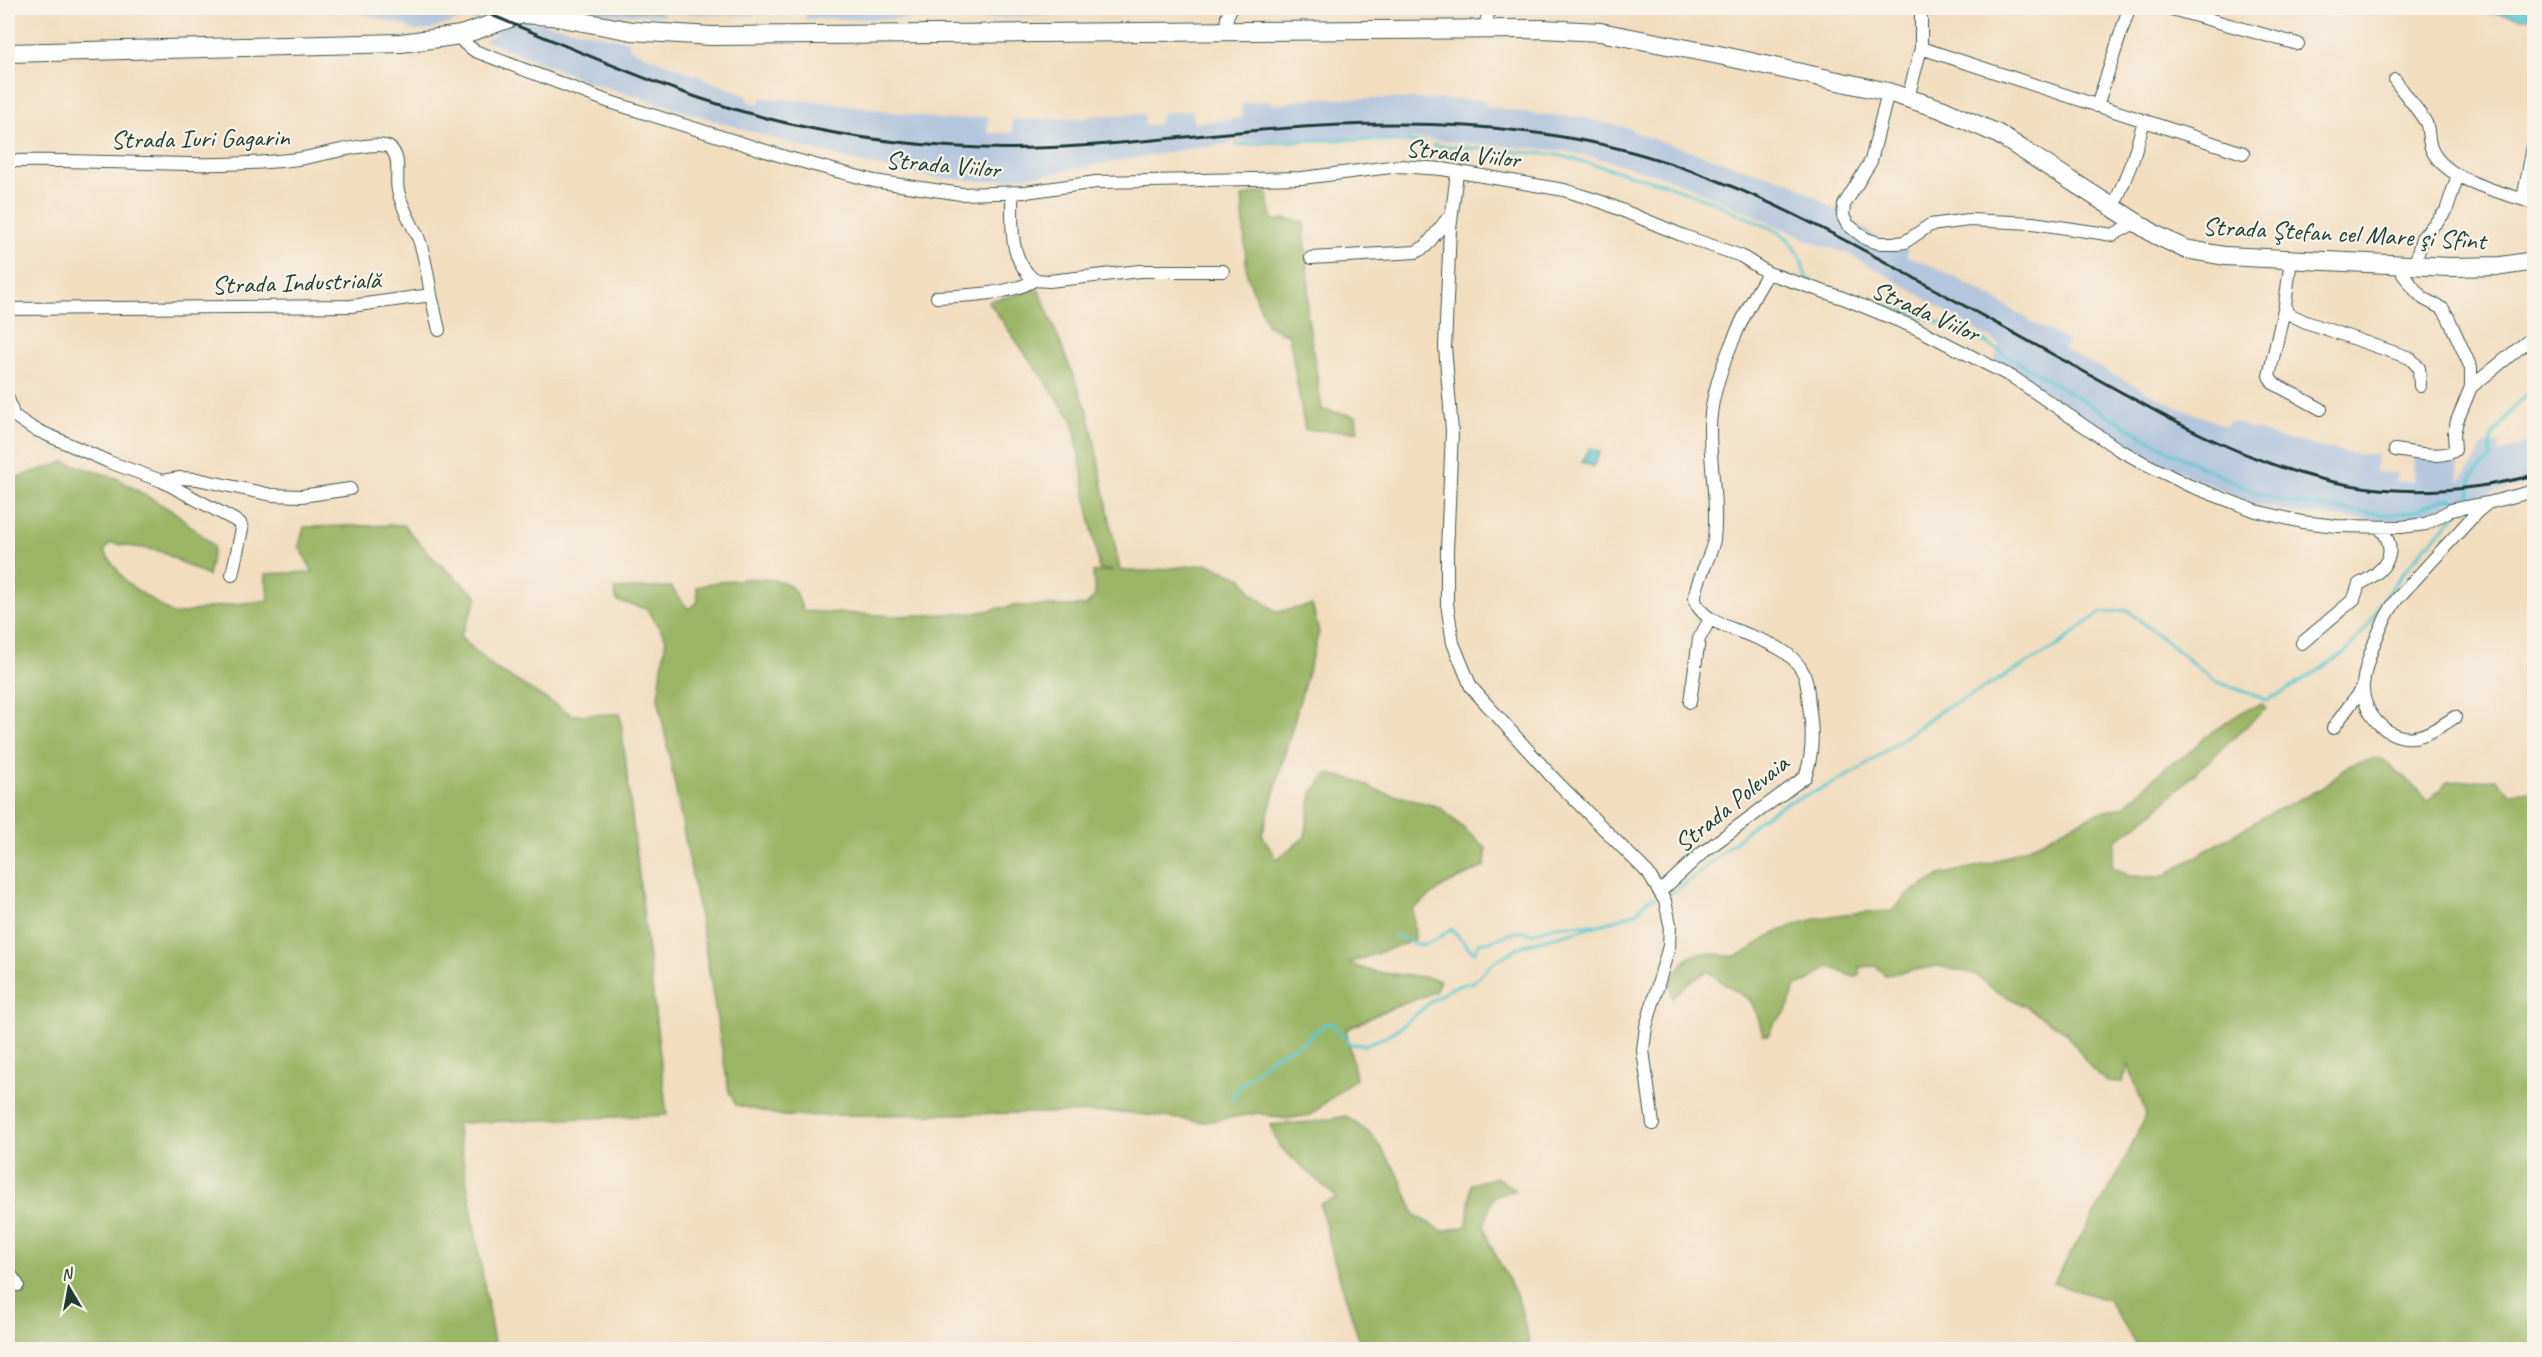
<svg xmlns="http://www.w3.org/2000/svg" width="2542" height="1357" font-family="Caveat,sans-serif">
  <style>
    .industrial { fill: #b4c6dd }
    .forest { fill: #9bb566; stroke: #5d794d; stroke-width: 1.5 }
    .water { fill: #5cc9d0; stroke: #3e8382; stroke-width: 1.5 }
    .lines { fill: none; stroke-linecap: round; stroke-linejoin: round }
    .stream { stroke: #5cc9d0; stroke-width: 3 }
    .street-casing { stroke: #3f5549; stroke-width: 14 }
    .primary-casing { stroke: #3f5549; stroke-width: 20 }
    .street { stroke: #fff; stroke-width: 12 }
    .primary { stroke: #fff; stroke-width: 18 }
    .rail { stroke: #1f3d34; stroke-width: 3 }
    .labels { text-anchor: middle; stroke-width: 4.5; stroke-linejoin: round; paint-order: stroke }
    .street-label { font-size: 26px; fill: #1f3d34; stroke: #f7f3e8 }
  </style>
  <rect width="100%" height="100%" fill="#f7f3e8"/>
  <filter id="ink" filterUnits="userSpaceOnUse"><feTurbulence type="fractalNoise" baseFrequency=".0167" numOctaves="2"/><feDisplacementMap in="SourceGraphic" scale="12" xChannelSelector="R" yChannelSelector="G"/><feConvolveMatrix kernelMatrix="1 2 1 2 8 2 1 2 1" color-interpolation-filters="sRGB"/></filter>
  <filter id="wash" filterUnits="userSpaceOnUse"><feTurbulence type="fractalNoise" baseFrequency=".008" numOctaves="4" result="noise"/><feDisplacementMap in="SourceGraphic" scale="24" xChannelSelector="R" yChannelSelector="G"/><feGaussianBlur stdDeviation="1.35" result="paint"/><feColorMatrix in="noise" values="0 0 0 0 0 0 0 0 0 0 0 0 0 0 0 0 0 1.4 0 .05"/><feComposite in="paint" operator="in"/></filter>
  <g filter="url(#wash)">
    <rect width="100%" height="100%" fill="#f2ddbf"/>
    <path class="industrial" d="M339 8H517L532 21 629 41 630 49 748 96 747 101 759 104 761 98 835 103 945 120 988 116V133H1012L1013 120 1090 118V116L1144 114 1145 126 1159 124 1162 113 1193 110V123L1242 118V103L1270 101 1273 105 1313 98 1484 100 1486 106 1526 113 1584 118 1632 129 1633 132 1738 167 1792 182 1878 238 1908 250 1907 256 1935 267 1990 296 2042 328 2069 341 2063 349 2179 408 2226 426 2230 421 2284 439 2353 454 2377 455 2375 472 2397 473 2395 481 2413 482 2414 458 2457 459 2459 482 2477 459 2483 445 2501 443 2498 449 2499 454 2534 439V483L2450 503 2428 516 2409 523 2299 514 2255 504 2126 448 2048 393 1994 361 1999 344 1880 271 1844 252 1820 245 1674 180 1602 159 1564 151 1421 139H1297L1235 141 1230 144 1180 150 1040 175 987 181 936 178 875 166 798 146 592 83 484 40 496 34 468 18 428 30 415 31 401 24Z
      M586 8H754V16L664 13 663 16 586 13Z
      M806 8H1056V10L1053 14 990 19H805Z"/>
    <path class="forest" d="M588 8H662V9L657 12Z
      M1258 192 1267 193 1273 221 1286 219 1304 222 1309 288 1307 312 1322 410 1356 416 1358 431 1305 430 1289 335 1268 326 1247 276 1242 197Z
      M1039 290 1089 415 1120 571H1145L1208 564 1242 578 1253 594 1277 612 1312 605 1319 632 1262 835 1277 859 1305 837 1312 793 1327 774 1356 780 1375 790 1439 807 1486 848 1485 866 1444 886 1413 909 1415 940 1349 963C1376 977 1410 973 1440 980L1435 992 1377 1014 1346 1030 1356 1078 1310 1115 1286 1119 1258 1113 1205 1122 1123 1112 783 1116 736 1105 729 1092 700 917 658 697 666 638 647 609 617 601 614 589 671 587 688 609 698 602 697 587C717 581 779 571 793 589 798 594 800 604 803 611L896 616 975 613 1012 606H1086L1095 596 1093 572 1114 571 1099 569 1073 421 988 301Z
      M65 462 116 478 176 513 214 546 208 576 160 551 110 543 104 552 127 583 174 615 213 607 269 600 265 574 313 572 299 546 304 527 403 525 434 559 478 597 460 637 495 668 572 715 620 714 667 1115 457 1123 495 1349 8 1350V490L18 477Z
      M2262 704 2266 708 2147 818 2116 840 2112 866 2129 876 2162 877 2265 816 2322 788 2349 765 2380 758 2417 788 2427 802 2447 782 2497 779 2509 793 2534 791V1349H2139L2108 1300 2053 1283 2116 1178 2146 1114 2129 1066 2122 1082H2107L2089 1065 2066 1032 2025 1006 1996 991 1975 974 1938 966 1885 975 1876 966 1859 967 1860 976 1854 977 1828 966 1810 981 1796 986 1786 1012 1773 1024 1769 1035H1763L1758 1017 1750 1000 1723 983 1708 971 1689 982 1673 997 1670 984C1683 960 1689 950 1718 954 1723 955 1731 958 1736 956 1750 952 1762 939 1776 933 1812 915 1853 912 1892 911L1908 894 1941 875 1991 863 2043 841 2071 825 2098 813 2123 807 2167 766 2183 757 2213 731 2244 711Z
      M1346 1116 1372 1135 1397 1172 1415 1215 1442 1231 1467 1226 1471 1184 1496 1177 1516 1190 1493 1197 1484 1225 1491 1246 1518 1298 1531 1349H1362L1335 1263 1320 1204 1337 1198 1279 1146 1270 1125 1314 1122Z"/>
    <path class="water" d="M2461 8H2534V17L2524 18Z
      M1590 448 1600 452 1593 466 1582 462Z"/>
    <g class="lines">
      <path class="stream" d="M1237 145C1298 139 1363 138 1424 143
        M1433 145 1558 155 1665 184 1711 201 1779 232 1788 239 1800 256 1806 277 1814 282
        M1846 293 1966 331 2172 453 2255 492 2290 503 2389 515 2414 511 2444 499 2450 498 2463 503
        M2467 503 2470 497 2472 476 2491 458 2490 441 2492 437 2514 407 2534 388
        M1670 894 1697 875 1760 819 1782 805 1828 786 1862 768 1943 709 1968 697 2056 647 2100 613 2127 610 2215 681 2267 700 2287 690 2343 654 2367 627 2382 601 2395 583 2423 549 2458 513
        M1395 935C1421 950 1428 946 1451 929 1459 935 1465 948 1475 952L1479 943C1500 942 1512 926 1532 934 1553 924 1571 924 1594 925
        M1231 1101 1237 1089 1271 1057 1302 1043 1326 1023 1332 1024 1350 1044 1364 1045 1383 1038 1402 1026 1434 999 1454 987 1473 982 1495 961 1524 945 1603 924 1636 913 1649 899 1655 898"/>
    </g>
  </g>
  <g filter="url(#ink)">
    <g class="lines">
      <defs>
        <path id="street" d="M2168 8 2298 44
          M1485 29 1489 8
          M1226 31 1227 17 1231 8
          M461 35 464 43 475 51 607 101 785 157 874 181 961 194 1026 192 1096 182 1302 178 1399 166 1442 169 1564 190 1602 202 1684 236 1741 256 1768 273 1843 298 1916 328 2014 378 2118 449 2142 462 2188 485 2256 511 2302 522 2337 526 2401 527 2426 524 2451 510 2488 503
          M1921 48 2243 153
          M2395 80C2402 91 2423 115 2427 125 2429 134 2428 144 2433 152 2449 182 2505 193 2534 203
          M1888 92 1871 161 1844 205 1843 216 1847 224 1866 239 1879 243H1898L1905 242 1930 225 1969 220 2033 223 2113 235 2136 222
          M1908 98 1921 48V8
          M2097 106 2129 8
          M8 161C104 158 201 171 298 159 317 157 378 138 390 148 402 158 395 178 398 191 402 208 411 222 418 237 425 255 428 276 431 295L351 306 8 309
          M1457 173 1450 229 1445 347 1452 431 1447 551V604L1453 643 1471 687 1554 779 1648 873 1665 901 1670 924 1669 946 1646 1027 1643 1050 1653 1124
          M1012 193C1013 225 1007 256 1034 280L1049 281 1140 271H1223
          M2523 199 2534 142
          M2114 206 2133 159 2144 121
          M1311 258 1416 252 1426 246 1451 214
          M2291 259 2285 305 2289 314 2306 322 2410 358 2419 368 2420 386
          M2401 264 2403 274 2416 291 2424 299 2443 309 2448 317 2471 368V387
          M2415 265 2422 238 2446 211 2458 175
          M431 295 439 330
          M937 297C962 296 1015 294 1034 280
          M2285 305 2269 376 2273 383 2321 409
          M8 398 13 415 32 428 109 462 162 481 180 478 197 479 272 495 301 496 350 489
          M2395 450C2410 452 2444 460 2455 450L2454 434 2457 421 2471 387 2534 336
          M162 481 240 523 242 529 232 575
          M2302 643 2354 599 2359 584C2384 572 2402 552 2379 527
          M1690 702 1699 639 1710 619
          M2455 717C2444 724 2432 733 2419 736 2389 744 2361 713 2363 685 2365 661 2383 618 2397 599L2478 511 2488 503 2534 491
          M2333 728 2363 687
          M1661 891 1702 853 1805 777C1814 753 1813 729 1809 705 1808 695 1808 683 1804 674 1784 631 1711 636 1696 603 1690 591 1712 556 1714 539 1718 503 1710 466 1710 429 1710 381 1743 314 1768 273
          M8 1271 18 1285"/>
        <path id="primary" d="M8 53 401 43 461 35 522 14 551 16 632 31 711 36 1370 30 1542 29 1600 32 1719 55 1888 92 1941 109 1998 134 2156 235 2185 249 2225 256 2450 267 2502 266 2534 261"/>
      </defs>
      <use href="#street" class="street-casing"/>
      <use href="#primary" class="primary-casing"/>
      <use href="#street" class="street"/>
      <use href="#primary" class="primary"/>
      <path class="rail" d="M474 8C549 38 622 72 699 98 790 129 885 145 981 148 1079 151 1178 136 1276 129 1377 121 1480 121 1580 140 1709 164 1821 226 1934 289 2013 332 2091 376 2170 419 2293 483 2397 511 2534 475"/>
    </g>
  </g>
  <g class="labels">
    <g class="street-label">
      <text transform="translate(200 138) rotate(-1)" y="9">Strada Iuri Gagarin</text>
      <text transform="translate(1463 153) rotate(6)" y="9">Strada Viilor</text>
      <text transform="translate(943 164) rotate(5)" y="9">Strada Viilor</text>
      <text transform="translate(2344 233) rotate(3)" y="9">Strada Ştefan cel Mare şi Sfînt</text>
      <text transform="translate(296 282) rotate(-2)" y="9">Strada Industrială</text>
      <text transform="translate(1926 311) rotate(24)" y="9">Strada Viilor</text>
      <text transform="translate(1731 803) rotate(-39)" y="9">Strada Polevaia</text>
    </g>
  </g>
  <rect width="2542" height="1357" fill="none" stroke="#f7f3e8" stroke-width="30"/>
  <g transform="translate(69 1288) rotate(350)" stroke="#f7f3e8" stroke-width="4.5" paint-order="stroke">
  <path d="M0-4.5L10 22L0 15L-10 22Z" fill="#1f3d34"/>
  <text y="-9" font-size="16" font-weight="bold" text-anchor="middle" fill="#1f3d34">N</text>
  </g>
</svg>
